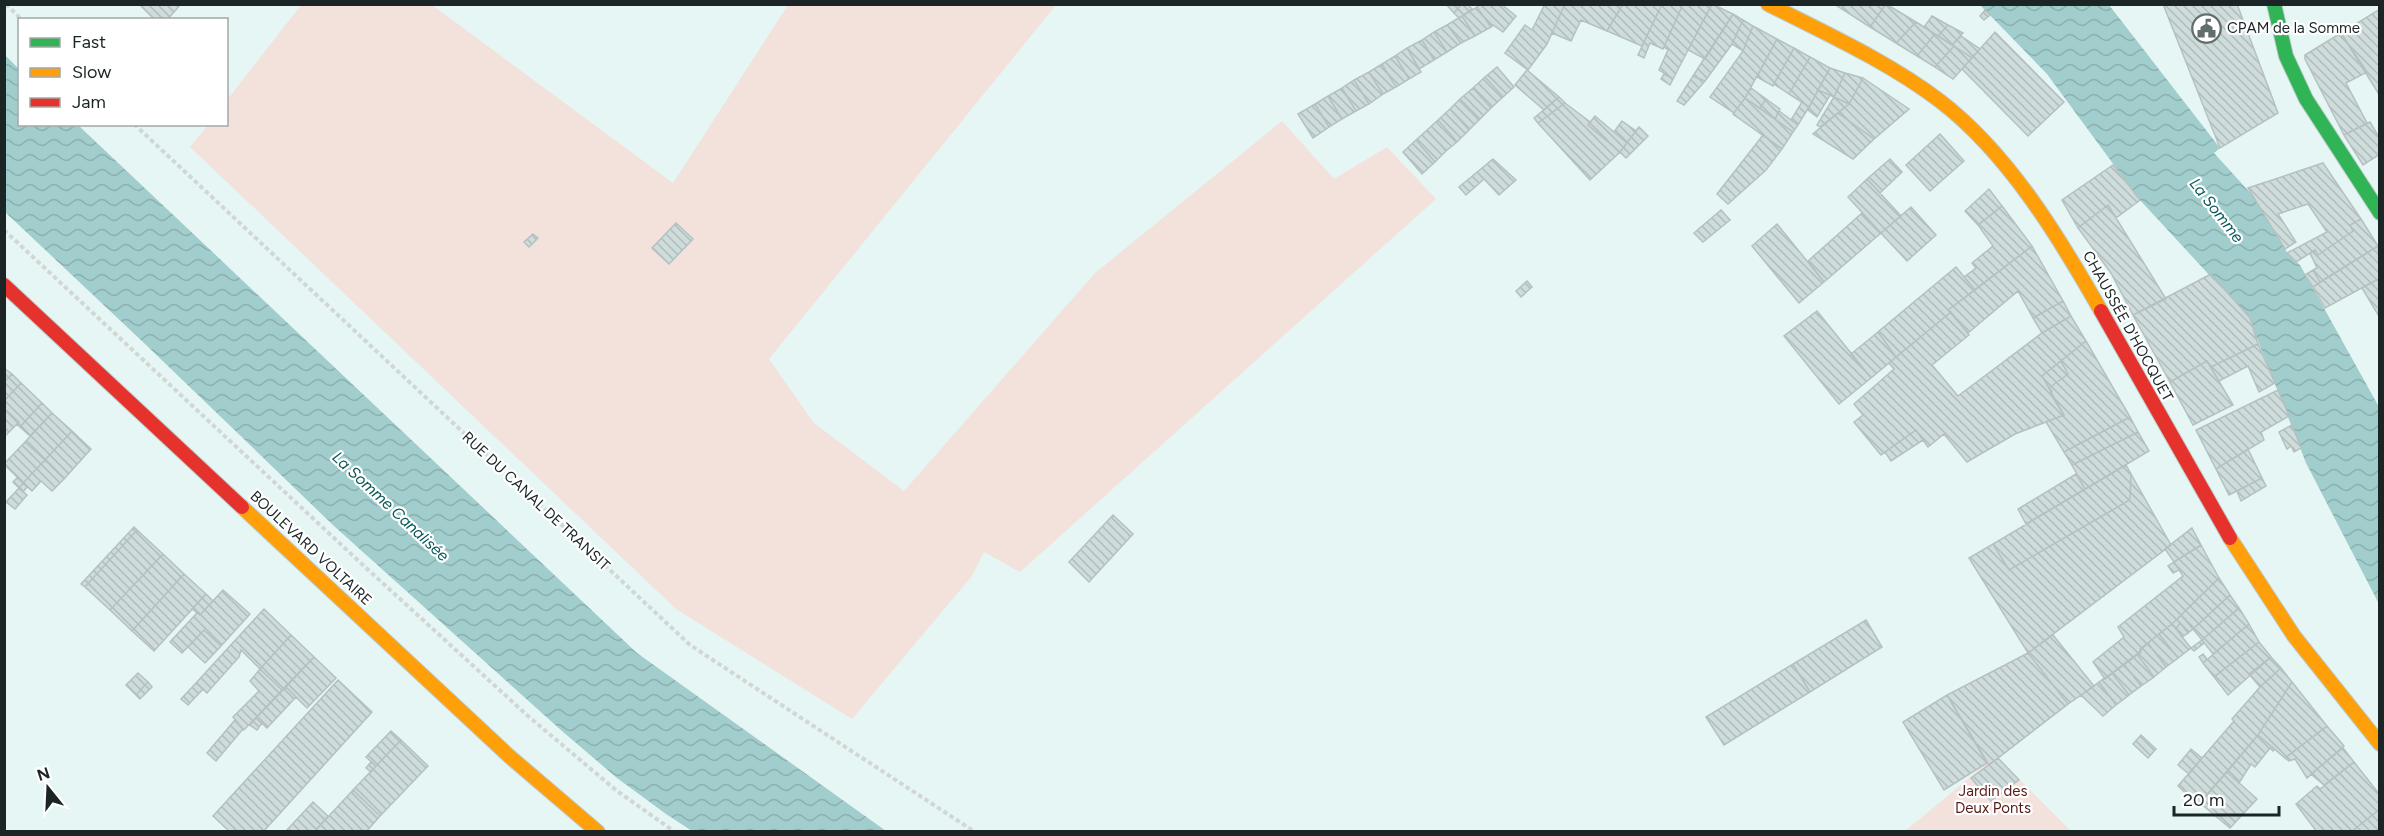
<svg xmlns="http://www.w3.org/2000/svg" width="2384" height="836" font-family="Figtree,sans-serif">
  <style>
    .green { fill: #f3e1dc }
    .water { fill: url(#water-waves) }
    .building { fill: url(#building-back-hatch); stroke: #b4c1c0; stroke-width: 1.5 }
    .lines { fill: none; stroke-linecap: round; stroke-linejoin: round }
    .fast-casing { stroke: #bdcaca; stroke-width: 16 }
    .slow-casing { stroke: #bdcaca; stroke-width: 16 }
    .jam-casing { stroke: #bdcaca; stroke-width: 16 }
    .path { stroke: #d2d7d6; stroke-width: 4; stroke-dasharray: 4.5 3; stroke-linecap: butt }
    .fast { stroke: #30b455; stroke-width: 14 }
    .slow { stroke: #ff9f0a; stroke-width: 14 }
    .jam { stroke: #e5322d; stroke-width: 14 }
    .labels { text-anchor: middle; stroke-width: 4.5; stroke-linejoin: round; paint-order: stroke }
    .poi-label { font-size: 15px; fill: #1b2525; stroke: #fff; text-anchor: start }
    .street-label { font-size: 15px; fill: #1b2525; stroke: #fff }
    .park-label { font-size: 15px; fill: #561d18; stroke: #fff }
    .water-label { font-size: 16px; font-style: italic; fill: #0a5a5a; stroke: #fff }
  </style>
  <defs>
    <pattern id="water-waves" width="16" height="10" patternUnits="userSpaceOnUse" patternTransform="scale(1.5)"><rect width="16" height="10" fill="#a1cdcc"/><path d="M0 5q4-4 8 0t8 0" fill="none" stroke="#8ab0af"/></pattern>
    <pattern id="building-back-hatch" width="6" height="6" patternUnits="userSpaceOnUse" patternTransform="scale(1.5)"><rect width="6" height="6" fill="#cfdcdc"/><path d="M-1 5l2 2M0 0l6 6M5-1l2 2" fill="none" stroke="#b1bdbd"/></pattern>
  </defs>
  <rect width="100%" height="100%" fill="#e5f6f5"/>
  <path class="green" d="M301 5H432L673 183 788 5H1056L769 359 814 423 904 491 1095 273 1282 121 1334 179 1387 147 1436 199 1020 572 984 552 972 576 852 719 676 609 190 147 208 125 226 124 227 100Z
    M1998 758 2071 831 1904 832 1987 763Z"/>
  <path class="water" d="M1980 5H2109L2220 148 2214 153 2255 198 2288 254 2300 265 2379 407V604L2306 463 2249 318 2139 199 2047 74Z
    M5 55 19 69 20 124 78 125 637 653 886 831H692L666 814 617 778 562 731 334 526 144 343 5 212Z"/>
  <path class="building" d="M139 4H181L167 20H155Z
    M1446 4H1462L1454 13Z
    M1462 4H1467L1472 9 1459 18 1454 13Z
    M1480 4H1501L1516 16 1503 32 1493 25 1491 27 1477 7Z
    M1545 4H1565L1547 44 1528 70 1505 53 1525 25 1532 30Z
    M1565 4H1623L1607 31 1581 20 1571 41 1552 33Z
    M1623 4H1662L1642 46 1607 31Z
    M1662 4H1683L1663 49 1650 43 1644 58 1638 55Z
    M1683 4H1712L1673 79 1659 70 1668 50 1664 47Z
    M1712 4 1733 14 1705 59 1688 50Z
    M1834 4H1886L1870 27Z
    M1886 4 1916 22 1896 43 1870 27Z
    M2163 4H2237L2278 113 2220 148Z
    M1477 7 1491 27 1475 36 1462 16Z
    M2380 9V96L2341 33Z
    M1985 10 1990 15 1984 20 1980 16Z
    M1733 14 1743 20 1732 44 1705 81 1693 76Z
    M1462 16 1475 36 1461 43 1447 25Z
    M1932 16 1948 25 1938 36 1924 27Z
    M1743 20 1753 26 1743 51 1732 44Z
    M1916 22 1935 34 1917 56 1896 43Z
    M1447 25 1461 43 1447 52 1434 32Z
    M1948 25 1963 33 1952 45 1938 36Z
    M1753 26 1777 39 1745 98 1734 113 1710 97 1743 51Z
    M1434 32 1447 52 1434 60 1422 40Z
    M1995 32 2064 102 2028 136 1962 69Z
    M2341 33 2367 72 2346 83 2367 123 2344 135 2305 59V55Z
    M1935 34 1954 46 1935 67 1917 56Z
    M1961 36 1980 49 1972 58 1952 45Z
    M1777 39 1794 48 1773 86 1757 77Z
    M1422 40 1434 60 1419 69 1407 48Z
    M1954 46 1972 58 1953 79 1935 67Z
    M1407 48 1421 72 1409 79 1395 56Z
    M1794 48 1810 57 1789 94 1774 84Z
    M1395 56 1409 79 1396 87 1382 64Z
    M1810 57 1830 68 1809 107 1789 94Z
    M1382 64 1396 87 1383 94 1369 72Z
    M1497 67 1514 87 1503 97 1485 77Z
    M1830 68 1845 73 1834 97 1818 90Z
    M1527 70 1559 97 1544 110 1515 85Z
    M1369 72 1383 94 1369 104 1354 80Z
    M1845 73 1863 78 1849 104 1834 97Z
    M1664 74 1673 79 1670 85 1661 79Z
    M1693 76 1705 81 1684 105 1677 101Z
    M1485 77 1503 97 1491 108 1473 88Z
    M1863 78 1909 109 1874 139 1838 113 1849 104Z
    M1354 80 1369 104 1356 111 1342 88Z
    M1342 88 1356 111 1342 119 1328 96Z
    M1473 88 1491 108 1480 119 1460 99Z
    M1751 88 1766 99 1760 108 1745 98Z
    M1818 90 1830 95 1817 117 1808 110Z
    M1328 96 1342 119 1329 127 1315 104Z
    M1559 97 1565 103 1538 123 1534 118Z
    M1834 97 1849 104 1820 127 1817 125Z
    M1745 98 1793 132 1782 149 1733 114Z
    M1460 99 1480 119 1469 130 1450 109Z
    M1766 99 1780 109 1775 119 1760 108Z
    M1802 102 1809 107 1798 125 1791 120Z
    M1565 103 1590 122 1588 125 1620 152 1590 180 1538 123Z
    M1315 104 1329 127 1313 138 1298 114Z
    M1450 109 1469 130 1457 142 1438 120Z
    M1779 111 1798 125 1793 132 1775 119Z
    M1838 113 1874 139 1853 159 1813 134Z
    M1595 116 1627 143 1620 152 1588 125Z
    M1438 120 1457 142 1446 151 1427 130Z
    M1622 121 1636 131 1627 143 1614 132Z
    M2370 122 2380 139V154L2363 165 2344 135Z
    M1639 127 1648 136 1626 158 1620 152Z
    M1427 130 1446 151 1435 162 1416 140Z
    M1940 134 1964 161 1930 191 1906 165Z
    M1763 135 1782 149 1766 170 1728 204 1717 194Z
    M1416 140 1435 162 1422 174 1403 152Z
    M1493 159 1516 180 1499 195 1484 179 1466 195 1459 187Z
    M1890 159 1902 172 1880 193 1867 179Z
    M2323 163 2361 219 2350 225 2353 231 2318 255 2315 250 2296 262 2287 253 2327 232 2308 204 2278 214 2296 242 2285 249 2248 188Z
    M2113 165 2140 200 2116 218 2108 205 2078 228 2062 200Z
    M1867 179 1901 216 1881 233 1848 197Z
    M1989 189 2002 206 1978 225 1965 211Z
    M2108 205 2166 299 2133 315 2111 273 2078 228Z
    M2002 206 2032 246 1975 290 1964 277 1976 268 1972 263 1993 246 1978 225Z
    M1911 207 1936 235 1907 261 1881 233Z
    M1721 210 1730 220 1703 242 1694 233Z
    M1862 213 1881 233 1824 282 1808 261Z
    M2361 219 2378 246 2320 282 2313 270 2317 268 2310 253 2315 250 2318 255 2353 231 2350 225Z
    M676 223 693 239 669 264 652 248Z
    M1777 224 1824 282 1799 303 1752 246Z
    M533 234 538 238 529 247 524 242Z
    M2032 246 2063 301 2033 318 2018 291 1968 333 1948 310Z
    M2378 246 2380 278 2325 308 2313 287Z
    M1956 267 1975 290 1948 310 1951 312 1896 357 1878 332Z
    M2313 270 2320 282 2313 287 2305 275Z
    M2211 274 2250 318 2258 344 2211 367 2207 361 2170 382 2133 315Z
    M2380 278V318L2362 288Z
    M1527 281 1532 287 1521 297 1516 291Z
    M2063 301 2071 316 2042 333 2033 318Z
    M1817 311 1871 378 1839 404 1784 336Z
    M1951 312 1969 335 1932 365 1958 396 2042 333 2071 316 2086 341 2042 376 2064 415 2015 434 1967 462 1944 434 1928 447 1916 430 1881 455 1854 422 1863 415 1854 404 1894 369 1889 363Z
    M1878 332 1896 357 1871 378 1851 354Z
    M2086 341 2130 417 2064 452 2046 422 2064 415 2050 393 2052 391 2049 388 2068 374 2061 361Z
    M2258 344 2275 383 2259 392 2248 366 2219 381 2211 367Z
    M2061 361 2068 374 2049 388 2042 376Z
    M2207 361 2233 405 2193 425 2170 382Z
    M4 368 12 374 4 382Z
    M12 374 21 383 4 401V382Z
    M21 383 42 403 20 427 17 424 19 422 4 408V401Z
    M2278 390 2289 416 2261 432 2264 440 2216 469 2196 430Z
    M42 403 52 413 30 436 20 427Z
    M4 408 19 422 4 437Z
    M52 413 72 431 45 460 25 442Z
    M2130 417 2138 432 2072 465 2064 452Z
    M2292 425 2301 448 2294 452 2291 446 2287 449 2279 432Z
    M1916 430 1923 440 1891 461 1885 452Z
    M72 431 91 449 64 479 45 460Z
    M2138 432 2149 451 2085 489 2072 465Z
    M25 442 45 460 23 483 4 464Z
    M2248 449 2262 478 2229 495 2216 469Z
    M45 460 64 479 52 491 41 481 32 491 23 483Z
    M2126 465 2131 474 2130 498 2128 501 2009 570 1993 544Z
    M2076 474 2085 489 2026 524 2018 509Z
    M2131 474 2171 545 2028 653 1969 558 1993 544 2009 570 2128 501 2130 498Z
    M17 478 23 483 19 488 13 482Z
    M2262 478 2266 486 2241 501 2237 491Z
    M23 483 27 487 23 492 19 488Z
    M19 488 27 495 15 509 6 502Z
    M1113 515 1133 534 1089 582 1069 562Z
    M134 527 137 530 85 587 81 584Z
    M2192 528 2201 545 2174 562 2165 549Z
    M137 530 163 554 110 610 85 587Z
    M2201 545 2219 578 2172 624 2140 649 2141 652 2105 679 2093 662 2124 637 2118 627 2183 576 2174 562Z
    M163 554 184 574 132 631 110 610Z
    M2174 562 2179 570 2173 573 2168 566Z
    M184 574 206 594 154 651 132 631Z
    M2219 578 2230 595 2193 629 2181 615Z
    M223 590 250 614 221 646 204 630 182 653 170 642 197 613 200 615Z
    M206 594 213 601 200 615 192 609Z
    M2230 595 2239 608 2202 640 2193 629Z
    M2239 608 2249 624 2213 654 2202 640Z
    M264 609 291 635 260 669 241 650 239 657 207 693 196 683Z
    M2181 615 2193 629 2188 633 2180 623 2176 629 2172 624Z
    M1866 620 1882 647 1810 692 1793 664Z
    M2180 623 2188 633 2182 637 2176 629Z
    M2172 624 2191 648 2178 658 2159 634Z
    M2249 624 2259 642 2214 677 2203 663Z
    M204 630 221 646 205 663 188 647Z
    M2159 634 2178 658 2166 667 2148 643Z
    M291 635 314 657 282 690 260 669Z
    M2053 635 2094 686 2068 704 2028 653Z
    M2202 640 2204 643 2194 651 2191 648Z
    M2259 642 2271 657 2228 695 2214 677Z
    M2148 643 2166 667 2154 677 2137 654Z
    M2028 653 2068 704 1989 765 1947 695Z
    M2137 654 2154 677 2141 686 2124 664Z
    M2203 654 2207 659 2203 663 2199 657Z
    M314 657 336 678 307 708 286 687Z
    M2271 657 2281 668 2260 687 2249 674Z
    M1793 664 1810 692 1724 745 1706 717Z
    M2124 664 2141 686 2129 695 2112 673Z
    M2281 668 2292 682 2258 735 2198 805 2178 786 2234 721 2232 719 2260 687Z
    M260 669 282 690 244 730 233 717 259 691 250 681Z
    M138 673 148 682 136 695 126 685Z
    M2112 673 2129 695 2116 705 2099 682Z
    M338 680 372 712 263 832H230L213 816Z
    M148 682 152 687 140 699 136 695Z
    M2099 682 2116 705 2103 716 2081 695Z
    M2292 682 2327 726 2285 758 2258 735Z
    M196 683 203 689 188 705 181 699Z
    M286 687 296 697 267 728 256 718Z
    M1947 695 1987 763 1944 790 1903 722Z
    M256 718 262 723 257 730 250 725Z
    M235 720 243 729 216 761 207 753Z
    M2327 726 2344 746 2307 778 2295 759 2289 761 2285 758Z
    M391 731 401 740 376 766 366 757Z
    M2141 735 2156 749 2148 758 2133 744Z
    M2258 735 2274 749 2273 751 2270 748 2255 767 2251 764 2239 783 2227 772Z
    M401 740 428 766 380 816 353 790Z
    M2343 748 2354 762 2324 785 2311 774Z
    M2191 749 2202 758 2189 774 2178 765Z
    M1998 758 2019 780 1991 801 1971 778Z
    M371 762 376 766 371 772 366 768Z
    M2354 762 2380 795V809L2351 832H2317L2296 804 2317 786 2320 789Z
    M2227 772 2257 799 2230 828 2200 803Z
    M353 790 380 816 366 832H314Z
    M313 802 328 816 314 832H285Z
    M2380 809V832H2351Z"/>
  <g class="lines">
    <defs>
      <path id="fast" d="M2274 4 2286 56 2306 99 2380 213"/>
      <path id="slow" d="M1768 4C1825 33 1889 62 1940 101 2008 153 2059 237 2101 311
        M242 507 509 756 598 832
        M2230 538 2294 636 2380 744"/>
      <path id="jam" d="M4 285 242 507
        M2101 311 2230 538"/>
    </defs>
    <use href="#fast" class="fast-casing"/>
    <use href="#slow" class="slow-casing"/>
    <use href="#jam" class="jam-casing"/>
    <path class="path" d="M6 4 22 20
      M134 124 690 645 975 832
      M4 230 364 566 528 716 617 791 675 832"/>
    <use href="#fast" class="fast"/>
    <use href="#slow" class="slow"/>
    <use href="#jam" class="jam"/>
  </g>
  <defs>
    <symbol id="civic-ring" viewBox="-11 -11 22 22"><circle r="9.5" fill="#fff" stroke="#626e6e" stroke-width="1.5"/><path d="M-.6-6.5H3V-4.5H.6V-3L4-1V1h2V6H-6V1h2V-1L-.6-3ZM-1.2 2.5V6h2.4V2.5Z" fill="#626e6e"/></symbol>
  </defs>
  <g fill-rule="evenodd">
    <use href="#civic-ring" x="2190" y="12" width="33" height="33"/>
  </g>
  <g class="labels">
    <g class="poi-label">
      <text x="2227" y="33">CPAM de la Somme</text>
    </g>
    <g class="street-label">
      <text transform="translate(2128 326) rotate(61)" y="5">CHAUSSÉE D'HOCQUET</text>
      <text transform="translate(536 501) rotate(43)" y="5">RUE DU CANAL DE TRANSIT</text>
      <text transform="translate(311 548) rotate(43)" y="5">BOULEVARD VOLTAIRE</text>
    </g>
    <g class="park-label">
      <text x="1993" y="796">Jardin des<tspan x="1993" dy="17">Deux Ponts</tspan></text>
    </g>
    <g class="water-label">
      <text transform="translate(2217 210) rotate(52)" y="6">La Somme</text>
      <text transform="translate(391 506) rotate(43)" y="6">La Somme Canalisée</text>
    </g>
  </g>
  <rect width="2384" height="836" fill="none" stroke="#1b2525" stroke-width="12"/>
  <rect x="18" y="18" width="210" height="108" fill="#ffffff" stroke="#a4a8a8" stroke-width="1.5"/>
  <rect x="30" y="38" width="30" height="9" fill="#30b455" stroke="#a4a8a8" stroke-width="1.5"/>
  <text x="72" y="48" font-size="18" fill="#1b2525">Fast</text>
  <rect x="30" y="68" width="30" height="9" fill="#ff9f0a" stroke="#a4a8a8" stroke-width="1.5"/>
  <text x="72" y="78" font-size="18" fill="#1b2525">Slow</text>
  <rect x="30" y="98" width="30" height="9" fill="#e5322d" stroke="#a4a8a8" stroke-width="1.5"/>
  <text x="72" y="108" font-size="18" fill="#1b2525">Jam</text>
  <g transform="translate(48 788) rotate(342)" stroke="#ffffff" stroke-width="4.5" paint-order="stroke">
  <path d="M0-4.5L10 22L0 15L-10 22Z" fill="#1b2525"/>
  <text y="-9" font-size="16" font-weight="bold" text-anchor="middle" fill="#1b2525">N</text>
  </g>
  <path d="M2174 806v9h105v-9" fill="none" stroke="#1b2525" stroke-width="3"/>
  <text x="2183" y="806" font-size="18" fill="#1b2525" stroke="#ffffff" stroke-width="4.5" paint-order="stroke">20 m</text>
</svg>
